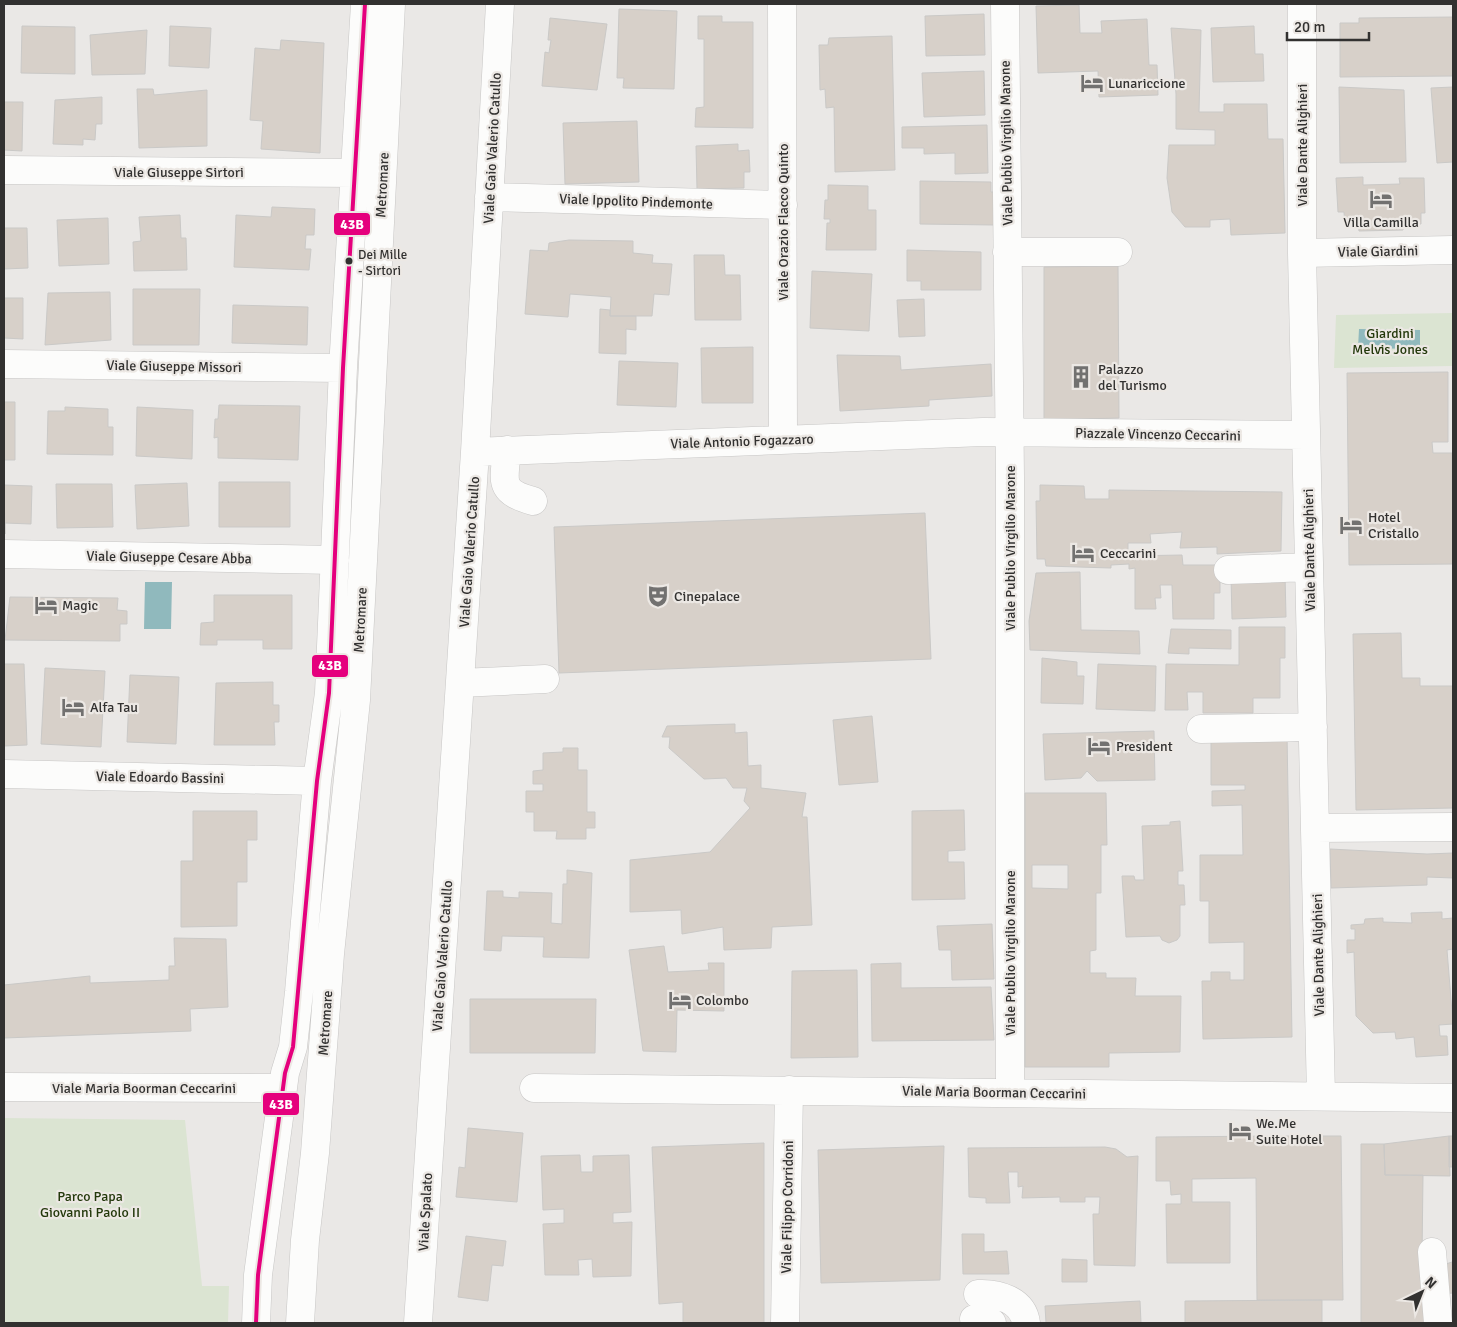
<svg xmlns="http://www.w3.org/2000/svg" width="1457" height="1327" font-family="Signika,sans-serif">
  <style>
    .green { fill: #dbe4d2 }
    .water { fill: #90b9bd }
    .building { fill: #d7d0c9; stroke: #cac9c7; fill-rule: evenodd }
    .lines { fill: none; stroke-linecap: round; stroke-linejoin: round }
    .minor-casing { stroke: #c7c6c5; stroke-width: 29 }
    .minor { stroke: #fcfcfb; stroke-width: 28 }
    .bus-1-casing { stroke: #ece8e4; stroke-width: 8 }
    .bus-1 { stroke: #e5007d; stroke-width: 4 }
    .bus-dot { fill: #323130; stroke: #ece8e4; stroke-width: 2 }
    .labels { text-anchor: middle; stroke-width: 4.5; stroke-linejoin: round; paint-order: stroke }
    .bus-label { font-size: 13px; fill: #323130; stroke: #ece8e4; text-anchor: start }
    .poi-label { font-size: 14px; fill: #323130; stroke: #ece8e4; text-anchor: start }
    .street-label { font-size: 14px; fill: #323130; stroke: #ece8e4 }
    .park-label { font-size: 14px; fill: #23380b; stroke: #ece8e4 }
    .line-badge { stroke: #ece8e4; stroke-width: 2 }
    .badge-label { font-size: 14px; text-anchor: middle; font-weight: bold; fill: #fff }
  </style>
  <rect width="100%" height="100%" fill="#eae8e6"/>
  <path class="green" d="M1453 313V420L1452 366 1334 368 1336 315Z
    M4 1118 185 1120 202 1286H229L228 1323H4Z"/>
  <path class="water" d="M1359 329 1420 330V349L1358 348Z
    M145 582H172L171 629H144Z"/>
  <path class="building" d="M1079 5 1080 33H1102L1101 21 1147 19 1149 65H1157L1158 95 1099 97 1098 71 1038 73 1036 6Z
    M619 9 677 11 674 89 623 88 624 78H617Z
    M984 14 985 55 926 56 925 16Z
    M698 16H722V22H753V128L695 127 696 108 704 107V39H698Z
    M1453 17V76L1340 77V23H1359V18Z
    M550 18 607 24 597 90 542 86 545 52 549 53 551 40H548Z
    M22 26 75 27V74L21 73Z
    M170 26 211 28 209 68 169 66Z
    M1254 26 1255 54H1263L1264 81 1213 82 1211 28Z
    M1171 28 1201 30 1199 112H1224V104H1267L1268 139H1283L1285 233 1231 235 1230 219 1210 220V227H1185L1172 212 1167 178 1169 145H1215V130L1176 129V94Z
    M147 30 145 74 92 75 90 35Z
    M892 36 895 170 835 172 834 107 826 108 825 89 820 90 819 45H828L829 38Z
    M281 40 324 43 320 153 261 149 263 121 250 120 255 48 280 50Z
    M984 71 985 115 924 117 922 73Z
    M1339 87 1404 90 1406 162 1340 163Z
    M1453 87V162L1437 163 1431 88Z
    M137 89H153L154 95 207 90V146L139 148Z
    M102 97V124H96L95 140 83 139V145L53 144 55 100Z
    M4 102H23L22 151 4 150Z
    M637 121 639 182 565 184 563 123Z
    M987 125 988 173 955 174V153L924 154V148H902V127Z
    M738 144V151L749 150 750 172H744V188L697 189 696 146Z
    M1363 177V185L1400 184 1399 178H1424L1425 213H1421V224L1403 225V230L1359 231 1358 225 1345 226 1344 212H1338L1336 178Z
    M920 181 991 182V192H994V225L920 224Z
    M828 185 868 186V210H876V250H826L827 223H830V219H824L825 200H828Z
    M272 207 315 209 314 235H306L305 249H311L309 270 234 267 236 215 271 217Z
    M180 215 181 238H186L187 270 134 271 133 242 141 241 139 217Z
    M108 218 109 264 59 266 57 220Z
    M4 228H27L28 268 4 269Z
    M569 240 633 241V253L653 255 652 263 672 264 669 295 654 294 652 316H610L611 297 570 294 568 317 525 314 530 250 548 251 549 243Z
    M907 250 981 252V290H921V281H907Z
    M694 255H724L725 275H740L741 320H695Z
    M1118 266 1119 418 1044 420V267Z
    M812 271 872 274 869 331 810 328Z
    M133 289H200L199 345H133Z
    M110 292 111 340 45 345 48 293Z
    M4 298H23V339L4 338Z
    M924 299 925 336 899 337 897 300Z
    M233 305 308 307 307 345 232 343Z
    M600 309 610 310V316H636V330L626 329V354L599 353Z
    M753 347V403H702L701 348Z
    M837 355 900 356 901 370 991 364 992 396 929 400V406L840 411Z
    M619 361 678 363 676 407 617 405Z
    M1448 372V442H1432L1433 453H1452L1453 564 1349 565 1347 373Z
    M4 402H15V460H4Z
    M219 405 300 406 298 460 218 458V437L214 438 215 419H218Z
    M65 407 108 409V427H113V455L47 454 48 411H65Z
    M137 407 193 410 192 459 136 456Z
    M219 482H290V527H219Z
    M187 483 189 526 137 529 135 485Z
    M56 484H112L113 527 57 528Z
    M4 485 32 486 31 524 5 523V534Z
    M1040 485 1084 486 1085 499H1109V490L1282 492 1281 551 1217 554V547L1180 548 1182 532 1150 534 1151 543H1128V556L1182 555 1183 565H1220V593H1214V619H1173L1172 585H1160L1161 598H1155L1156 609H1135V568L1129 569V564L1111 565V568L1046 566 1045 559H1037L1036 501H1040Z
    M925 513 931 659 559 673 554 527Z
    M1080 572 1081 630 1139 631 1140 654 1030 650 1029 621 1036 573Z
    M1285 575 1286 617 1232 619 1231 576Z
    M214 595H292V649H263V640H217V645H200L201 623 214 622Z
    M10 597 118 598 117 610 127 611V624H120V641L5 640Z
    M1239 627H1285V658H1280V698H1253V713H1203V692H1187L1188 710H1165L1166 664 1239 665Z
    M1171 629 1231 630V649L1189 648V654L1168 653Z
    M1401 633 1402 678H1420V686H1453V808L1356 810 1353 634Z
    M1042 658 1077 662V676H1084L1083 704 1041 703Z
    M4 664H24L27 745 4 746Z
    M1098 664 1156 666 1155 711 1096 709Z
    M45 668 105 671 101 747 41 744Z
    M130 675 179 677 176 744 127 742Z
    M273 682V705H279V722H274L275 745H214L216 683Z
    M872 716 878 782 839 785 833 720Z
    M735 724V733L747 732 748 766 761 765V788L806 793 802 817H807L812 925 772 927 771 948 724 950 723 927 682 934 681 910 630 912V860L710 852 750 808 744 801 747 788H733L726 778 704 779 669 748 670 737H662L667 726Z
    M1154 731 1155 780 1097 781 1087 771 1081 778 1045 780 1043 734Z
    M1287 733 1292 1037 1203 1039 1202 981H1211V972H1230V980H1244V942L1209 943V901H1200V855H1243L1242 805 1212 806V791L1245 790V785H1211V734Z
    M563 748H578V770H587V812H595V828H586V839H556L557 831H534V812H526V791H543V784H533V771L543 770V753L563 752Z
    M1025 793H1106L1107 845H1101V893H1096V950L1090 951V973H1106V978H1136L1135 996H1181L1180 1052 1109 1053V1067H1025ZM1032 865H1068V889L1032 888Z
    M964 810 965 850 948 851V862H964L965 899 912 900V811Z
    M193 811H257V840H247V882H237V926L181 927V861H193Z
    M1180 821 1183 871H1178V885H1184L1185 905H1180V936L1177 940 1169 943 1162 940 1160 936 1126 937 1122 876H1134L1135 880H1144L1142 826 1170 825V822Z
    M1330 849 1427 854 1453 853V878L1427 877V885L1331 888Z
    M567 870 592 873 589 958 543 957 544 937 502 936 501 951 484 950 487 891H503V897L519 898V892L552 893 551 923 562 924 563 884H567Z
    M1442 912V919L1453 918V949L1447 950 1453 1024 1439 1025 1440 1036H1447L1448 1055 1416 1057 1414 1037 1396 1039 1395 1032 1373 1033 1356 1016 1354 952 1347 953V940H1355V929H1351V925L1364 924 1365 919 1383 918V922L1412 923 1411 913Z
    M992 924 994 979 952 980 951 950H939L937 926Z
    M174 938 226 939 228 1007 190 1009 191 1031 4 1038V985L90 976V983L169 980V966H175Z
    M664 946 668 972 709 970 708 963H724V1011L677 1010 676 1052 643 1051 629 950Z
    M901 963V988L991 987 994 1040 872 1041 871 964Z
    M857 970 858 1057 791 1058 792 971Z
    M470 999H596L595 1053H470Z
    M468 1128 523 1133 517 1202 456 1197 459 1167 465 1168Z
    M1276 1136H1341L1343 1300H1257L1256 1178 1192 1179V1202H1230V1263H1167L1166 1204H1181V1194L1171 1195 1170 1181H1156V1137Z
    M1449 1136H1453V1167H1449Z
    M1449 1136 1450 1176 1385 1175 1384 1144Z
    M764 1143V1323H683V1302L659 1304 652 1147Z
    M1361 1144H1384L1385 1175H1423L1422 1257 1428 1323H1361Z
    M944 1146 940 1280 821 1283 818 1150Z
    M1105 1147 1116 1149 1127 1157 1138 1156 1135 1266 1094 1265 1093 1214H1099L1100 1197H1085V1202H1060V1197L1022 1198 1023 1186 1018 1187V1172H1008L1010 1203H986V1198L969 1197 968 1148Z
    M580 1155 581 1172H593V1156L629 1155 631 1212 613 1213V1223L632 1222 631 1276 593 1277 592 1259 578 1260 579 1275H545L543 1224 564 1223V1209L543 1210 541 1156Z
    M962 1234H984V1252L1007 1251 1009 1274H963Z
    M466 1236 506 1241 503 1266 492 1265 488 1301 458 1297Z
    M1062 1259 1087 1260V1282H1062Z
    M1452 1262 1453 1293 1441 1294 1443 1265Z
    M1322 1300V1323H1185V1301Z
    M1140 1301 1141 1323H1046L1045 1306Z"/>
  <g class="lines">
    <defs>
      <path id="minor" d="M782 4 783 440
        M1005 4 1010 477V1093
        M1302 4V253L1321 1096
        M4 170 355 173
        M489 197 783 205
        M1007 252H1118
        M1302 253 1453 250
        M4 364 343 368
        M507 450C504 482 498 491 533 501
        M475 452 983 432 1306 435
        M4 554 335 560
        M1228 570 1309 567
        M460 683 545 679
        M1201 729 1313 727
        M4 774 317 781
        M1315 828 1453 827
        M4 1087 283 1088
        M534 1088 1453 1098
        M1432 1252 1438 1323
        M978 1294C998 1293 1023 1300 1026 1323
        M974 1319 992 1323
        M256 1323 258 1275 285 1073 293 1047 299 992 317 781 329 693 343 368 365 4
        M300 1323 305 1240 315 1153 330 954 356 700 391 4
        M418 1323 475 452 500 4
        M785 1323 789 1090"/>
    </defs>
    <use href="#minor" class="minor-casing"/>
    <use href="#minor" class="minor"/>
    <defs>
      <path id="bus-1" d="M256 1323 258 1275 285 1073 293 1047 317 781 329 693 343 368 365 4"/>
    </defs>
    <use href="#bus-1" class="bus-1-casing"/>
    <use href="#bus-1" class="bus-1"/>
  </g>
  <defs>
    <symbol id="hotel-bare" viewBox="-9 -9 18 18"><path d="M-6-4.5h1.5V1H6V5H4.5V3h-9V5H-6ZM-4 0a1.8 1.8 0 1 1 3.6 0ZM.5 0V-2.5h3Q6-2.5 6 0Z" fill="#727170" stroke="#ece8e4" stroke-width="2.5" paint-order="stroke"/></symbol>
    <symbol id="building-bare" viewBox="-9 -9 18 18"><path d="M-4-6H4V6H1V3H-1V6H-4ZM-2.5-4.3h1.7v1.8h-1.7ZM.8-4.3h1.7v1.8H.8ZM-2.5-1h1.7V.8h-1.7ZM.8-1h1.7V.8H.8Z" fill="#727170" stroke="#ece8e4" stroke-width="2.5" paint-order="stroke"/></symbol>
    <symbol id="theatre-bare" viewBox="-9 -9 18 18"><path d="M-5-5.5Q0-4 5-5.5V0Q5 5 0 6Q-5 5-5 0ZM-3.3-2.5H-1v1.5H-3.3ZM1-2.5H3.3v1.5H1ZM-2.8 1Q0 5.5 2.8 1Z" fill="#727170" stroke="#ece8e4" stroke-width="2.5" paint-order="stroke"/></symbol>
  </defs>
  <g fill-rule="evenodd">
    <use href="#hotel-bare" x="1076" y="67" width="32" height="32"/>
    <use href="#hotel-bare" x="1365" y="183" width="32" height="32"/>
    <use href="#building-bare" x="1065" y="361" width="32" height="32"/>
    <use href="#hotel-bare" x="1335" y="509" width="32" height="32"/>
    <use href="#hotel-bare" x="1067" y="537" width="32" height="32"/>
    <use href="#theatre-bare" x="642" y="580" width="32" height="32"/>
    <use href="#hotel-bare" x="30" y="589" width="32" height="32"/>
    <use href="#hotel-bare" x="57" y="691" width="32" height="32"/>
    <use href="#hotel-bare" x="1083" y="730" width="32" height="32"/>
    <use href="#hotel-bare" x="664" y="984" width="32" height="32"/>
    <use href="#hotel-bare" x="1224" y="1115" width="32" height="32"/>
  </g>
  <circle class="bus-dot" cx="349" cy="261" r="4.5"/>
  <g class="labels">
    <g class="bus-label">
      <text x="358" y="259">Dei Mille<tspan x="358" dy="16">- Sirtori</tspan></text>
    </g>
    <g class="poi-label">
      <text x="1108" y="88">Lunariccione</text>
      <text x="1381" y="227" text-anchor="middle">Villa Camilla</text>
      <text x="1098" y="374">Palazzo<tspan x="1098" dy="16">del Turismo</tspan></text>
      <text x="1368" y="522">Hotel<tspan x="1368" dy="16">Cristallo</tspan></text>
      <text x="1100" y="558">Ceccarini</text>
      <text x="674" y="601">Cinepalace</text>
      <text x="62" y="610">Magic</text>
      <text x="90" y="712">Alfa Tau</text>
      <text x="1116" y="751">President</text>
      <text x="696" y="1005">Colombo</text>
      <text x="1256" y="1128">We.Me<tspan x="1256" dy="16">Suite Hotel</tspan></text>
    </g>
    <g class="street-label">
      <text transform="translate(1006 143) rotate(-91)" y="5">Viale Publio Virgilio Marone</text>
      <text transform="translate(1302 145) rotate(-90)" y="5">Viale Dante Alighieri</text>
      <text transform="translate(492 148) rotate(-87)" y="5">Viale Gaio Valerio Catullo</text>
      <text x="179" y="177">Viale Giuseppe Sirtori</text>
      <text transform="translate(382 185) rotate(-87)" y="5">Metromare</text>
      <text transform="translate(636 201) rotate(2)" y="5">Viale Ippolito Pindemonte</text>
      <text transform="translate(783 222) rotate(-90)" y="5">Viale Orazio Flacco Quinto</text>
      <text transform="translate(1378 251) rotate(-1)" y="5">Viale Giardini</text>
      <text transform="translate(174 366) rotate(1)" y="5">Viale Giuseppe Missori</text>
      <text transform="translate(1158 434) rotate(1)" y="5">Piazzale Vincenzo Ceccarini</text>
      <text transform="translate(742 441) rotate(-2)" y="5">Viale Antonio Fogazzaro</text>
      <text transform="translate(1010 548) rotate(-90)" y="5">Viale Publio Virgilio Marone</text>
      <text transform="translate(1309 550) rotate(-91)" y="5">Viale Dante Alighieri</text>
      <text transform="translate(469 552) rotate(-86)" y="5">Viale Gaio Valerio Catullo</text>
      <text transform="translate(169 557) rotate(1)" y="5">Viale Giuseppe Cesare Abba</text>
      <text transform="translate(360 620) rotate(-87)" y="5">Metromare</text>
      <text transform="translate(160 777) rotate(1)" y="5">Viale Edoardo Bassini</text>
      <text transform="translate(1010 953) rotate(-90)" y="5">Viale Publio Virgilio Marone</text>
      <text transform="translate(1318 955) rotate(-91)" y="5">Viale Dante Alighieri</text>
      <text transform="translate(442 956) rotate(-86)" y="5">Viale Gaio Valerio Catullo</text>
      <text transform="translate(325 1023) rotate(-86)" y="5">Metromare</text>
      <text x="144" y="1093">Viale Maria Boorman Ceccarini</text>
      <text transform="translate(994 1092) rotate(1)" y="5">Viale Maria Boorman Ceccarini</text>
      <text transform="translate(787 1207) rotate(-89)" y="5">Viale Filippo Corridoni</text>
      <text transform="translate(425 1212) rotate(-87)" y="5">Viale Spalato</text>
    </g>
    <g class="park-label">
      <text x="1390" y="338">Giardini<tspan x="1390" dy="16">Melvis Jones</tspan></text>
      <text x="90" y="1201">Parco Papa<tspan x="90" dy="16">Giovanni Paolo II</tspan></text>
    </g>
  </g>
  <g class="line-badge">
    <rect x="333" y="212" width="38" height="24" rx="5" fill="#e5007d"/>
    <rect x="311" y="654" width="38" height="24" rx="5" fill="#e5007d"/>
    <rect x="262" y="1092" width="38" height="24" rx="5" fill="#e5007d"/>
  </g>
  <g class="badge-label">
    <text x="352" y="229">43B</text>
    <text x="330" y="670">43B</text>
    <text x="281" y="1109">43B</text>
  </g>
  <rect width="1457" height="1327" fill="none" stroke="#323130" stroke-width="10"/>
  <g transform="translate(1422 1292) rotate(43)" stroke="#ece8e4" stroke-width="4" paint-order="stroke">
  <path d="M0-4L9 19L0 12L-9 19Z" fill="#323130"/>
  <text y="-8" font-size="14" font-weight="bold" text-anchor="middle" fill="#323130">N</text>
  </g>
  <path d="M1287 32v8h82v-8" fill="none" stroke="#323130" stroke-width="2.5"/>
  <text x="1294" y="32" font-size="15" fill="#323130" stroke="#ece8e4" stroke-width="4" paint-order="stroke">20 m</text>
</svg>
